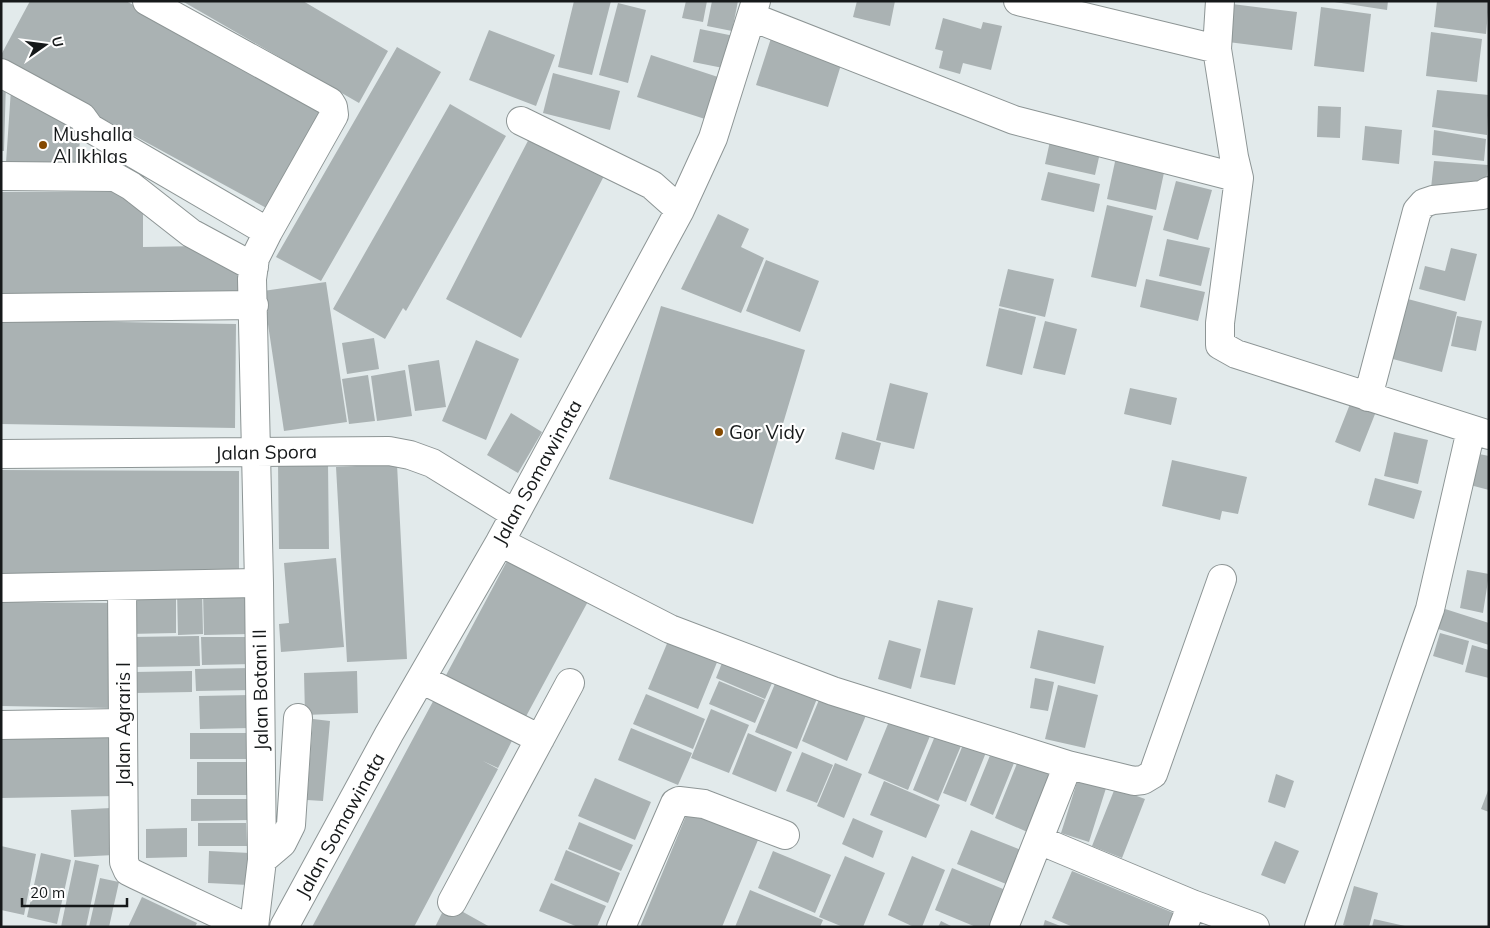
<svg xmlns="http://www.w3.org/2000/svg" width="1490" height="928" font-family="Mulish,sans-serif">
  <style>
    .building { fill: #aab2b3 }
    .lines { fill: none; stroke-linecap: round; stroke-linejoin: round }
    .minor-casing { stroke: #8d9595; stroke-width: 30 }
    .minor { stroke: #fff; stroke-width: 28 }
    .poi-dot { fill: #844901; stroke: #fff; stroke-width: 2 }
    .labels { text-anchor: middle; stroke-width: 4.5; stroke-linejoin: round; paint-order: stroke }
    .poi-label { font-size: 19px; fill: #16191a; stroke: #fff; text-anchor: start }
    .street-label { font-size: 19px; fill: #16191a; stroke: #fff }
  </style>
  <rect width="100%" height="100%" fill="#e2eaeb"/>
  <path class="building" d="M30 1H126L324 109 270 210 1 63V55Z
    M182 1H303L388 51 359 103Z
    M574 1H611L592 75 558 67Z
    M686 1H707L703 22 682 18Z
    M712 1H738L732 31 707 26Z
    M857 1H895L890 26 853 17Z
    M1328 1H1388L1387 10Z
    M1437 1H1489L1486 34 1434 27Z
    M618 3 646 10 628 83 599 75Z
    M1232 4 1297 12 1292 50 1228 42Z
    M1321 7 1371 14 1364 72 1314 66Z
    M943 18 981 29 983 22 1002 26 991 70 963 63 960 74 939 68 943 51 935 49Z
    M700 29 734 36 728 69 693 62Z
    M489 30 555 55 536 106 469 80Z
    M773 32 844 55 828 107 756 85Z
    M1431 32 1482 39 1477 82 1426 76Z
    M397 47 441 72 321 281 276 257Z
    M651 55 718 77 705 119 637 97Z
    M553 73 620 91 610 130 543 113Z
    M1 81H6L4 151H1Z
    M11 89 80 127 79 164 6 163Z
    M1437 90 1489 95 1487 135 1432 127Z
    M450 104 506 136 406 311 403 308 385 339 333 309Z
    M1318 106 1341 107 1340 138 1317 137Z
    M1365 126 1402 130 1399 164 1362 160Z
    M1434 130 1486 139 1484 161 1432 155Z
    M1052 132 1102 144 1095 175 1045 164Z
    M532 133 606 172 521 338 446 299Z
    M1116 157 1165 168 1156 210 1107 199Z
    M1434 161 1488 165 1485 192 1431 188Z
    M1048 172 1100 184 1094 212 1041 200Z
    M1176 181 1212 190 1198 240 1163 230Z
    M1 192H128V203H143V247L200 246 239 264 238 299 1 301Z
    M1107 205 1153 216 1136 287 1091 277Z
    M718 214 749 229 741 247 764 258 741 313 681 289Z
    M1167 239 1210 248 1201 286 1159 276Z
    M1451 248 1477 254 1465 301 1419 289 1425 266 1445 271Z
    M766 260 819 281 800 332 746 311Z
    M1008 269 1054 279 1045 317 999 306Z
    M1146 279 1205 292 1198 321 1140 307Z
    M326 282 347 422 284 431 263 291Z
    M1404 298 1457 312 1442 372 1389 358Z
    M661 306 805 350 753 524 609 479Z
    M999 308 1036 317 1022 375 986 366Z
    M1457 316 1482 321 1476 351 1451 346Z
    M1 320 236 324 235 428 1 424Z
    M1045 321 1077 329 1065 375 1033 368Z
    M374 338 379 369 347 374 342 343Z
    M476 340 519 359 486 440 442 421Z
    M439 360 446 407 415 411 408 365Z
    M405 370 412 416 377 421 371 376Z
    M368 375 375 421 349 424 342 379Z
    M890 383 928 393 914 449 876 440Z
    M1130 388 1177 398 1171 425 1124 414Z
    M1352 399 1377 409 1360 452 1335 442Z
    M511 413 542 432 518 473 487 455Z
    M842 432 881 443 874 470 835 459Z
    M1394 432 1428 440 1418 484 1384 476Z
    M1479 454 1489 456V490L1470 485Z
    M1172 460 1247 477 1238 514 1222 511 1220 520 1162 506Z
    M278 463H328L329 549H279Z
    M397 464 407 659 347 662 336 467Z
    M1 470 239 471V579L1 578Z
    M1375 478 1422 491 1414 519 1368 505Z
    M513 550 592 594 523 722 444 679Z
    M336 558 344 647 281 652 279 624 289 623 284 563Z
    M1467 570 1489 574 1483 613 1460 608Z
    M177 590H202L203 634 178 635Z
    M249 590 250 634 204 635 203 591Z
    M127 592H176V633L128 634Z
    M938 600 973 608 955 685 920 677Z
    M1 602 112 603 111 708 1 706Z
    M1442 608 1489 623V645L1435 628Z
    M1038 630 1104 646 1095 684 1030 668Z
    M1440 633 1469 641 1463 665 1433 656Z
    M671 634 720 655 698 709 648 689Z
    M199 636 200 666 131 667 130 637Z
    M201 637H254V664L202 665Z
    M889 640 921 649 911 689 878 679Z
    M1472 645 1489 650V678L1465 672Z
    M726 653 776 674 765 699 716 678Z
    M252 668 253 690 196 691 195 669Z
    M192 671V692L135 693V672Z
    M357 671 358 713 305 715 304 673Z
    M779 674 820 691 797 749 755 732Z
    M1035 678 1054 682 1048 711 1030 708Z
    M719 681 765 700 755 723 709 704Z
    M1058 685 1098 695 1085 748 1045 739Z
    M437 694 515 735 498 768 483 761 498 769 460 840 414 927H312Z
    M646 694 705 719 693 749 633 724Z
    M251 695V728L200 729 199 696Z
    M821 695 867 713 847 761 802 741Z
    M711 709 749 725 729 773 691 758Z
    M313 719 330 721 323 801 307 800Z
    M890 719 930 736 908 790 868 773Z
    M631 728 692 753 678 785 618 760Z
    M937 731 963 741 938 801 913 790Z
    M190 733H250L251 759H190Z
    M748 733 792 752 776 792 732 774Z
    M116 737 117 796 1 798V739Z
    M965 740 987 750 966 802 943 793Z
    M993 748 1016 758 993 815 970 805Z
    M802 752 833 765 817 803 786 791Z
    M1020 756 1058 772 1032 834 995 818Z
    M197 762H251L252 795H197Z
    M835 763 862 774 844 818 817 806Z
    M1276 774 1294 781 1285 808 1268 802Z
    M1079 776 1107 785 1089 842 1061 833Z
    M595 778 651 802 635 840 578 816Z
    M884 781 940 805 926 838 870 815Z
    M1115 788 1145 799 1122 858 1092 846Z
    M1489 788V812L1481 809Z
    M191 799H251L252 820 191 821Z
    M111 808 114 855 74 857 71 810Z
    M688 811 758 840 722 927H640Z
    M853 818 883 831 873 858 842 844Z
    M579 822 633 845 621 871 568 849Z
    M198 823H246L247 846H198Z
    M187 828V857L146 858V829Z
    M971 830 1026 852 1011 886 957 864Z
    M1275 841 1299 851 1285 884 1261 875Z
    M1 846 36 854 24 915 1 910Z
    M566 850 620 873 608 903 554 880Z
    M209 851 250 853 248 885 208 883Z
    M773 851 831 875 815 913 758 888Z
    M41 853 71 860 57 924 27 917Z
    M845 856 885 873 863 927H843L819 917Z
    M912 856 945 870 922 927H914L888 915Z
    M75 860 99 865 86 927H61Z
    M952 868 1008 891 994 927H976L935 910Z
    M1072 871 1176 914 1170 927H1073L1052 918Z
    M100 878 119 882 109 927H89Z
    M551 883 606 906 597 927H578L539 911Z
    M1354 886 1378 893 1369 927H1349L1343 925Z
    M750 890 823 920 820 927H735Z
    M142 897 197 923 195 927H128Z
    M447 903 490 927H435Z
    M1374 919 1405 926V927H1372Z
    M1045 920 1063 927H1043Z
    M941 921 953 927H938Z"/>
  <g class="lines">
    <defs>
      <path id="minor" d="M147 1 330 102 333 107 334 115 268 232 255 258 252 279 259 583 262 860 254 927
        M1018 1 1217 49
        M1220 1 1217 49 1234 157 1239 178 1220 323V345L1236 354 1489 435
        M752 17 1014 120 1239 178
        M1 73 82 117 90 128 268 232
        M521 121 652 185 680 210
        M1 176 115 177 131 186 191 233 254 267
        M1 308 254 305
        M1368 397 1417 211 1424 203 1433 200 1482 195 1489 191
        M1 454 389 451 410 455 432 463 515 514
        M500 542 670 629 833 691 1068 765 1134 781 1143 780 1153 774 1222 579
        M122 586 124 862 128 871 136 875 246 927
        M1 588 259 583
        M421 679 540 739
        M1 725 123 723
        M1039 840 1192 904 1255 927
        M262 860 282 843 291 825 298 718
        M452 902 570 683
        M284 927 389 734 500 542 680 210 713 138 756 1
        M621 927 675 803 679 801 704 804 785 835
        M1004 927 1068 765
        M1183 927 1192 904
        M1319 927 1430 609 1471 430"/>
    </defs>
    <use href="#minor" class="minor-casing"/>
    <use href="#minor" class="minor"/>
  </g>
  <g class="poi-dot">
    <circle cx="43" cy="145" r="5"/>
    <circle cx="719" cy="432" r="5"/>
  </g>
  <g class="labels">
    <g class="poi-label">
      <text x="53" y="141">Mushalla<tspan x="53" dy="22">Al Ikhlas</tspan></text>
      <text x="729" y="439">Gor Vidy</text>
    </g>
    <g class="street-label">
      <text transform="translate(266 452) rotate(-1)" y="7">Jalan Spora</text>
      <text transform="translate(537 472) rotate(-61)" y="7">Jalan Somawinata</text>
      <text transform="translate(260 690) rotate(-91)" y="7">Jalan Botani II</text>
      <text transform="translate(123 724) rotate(-90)" y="7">Jalan Agraris I</text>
      <text transform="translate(340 825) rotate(-61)" y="7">Jalan Somawinata</text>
    </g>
  </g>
  <rect width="1490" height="928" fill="none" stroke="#16191a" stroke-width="5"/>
  <g transform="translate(45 45) rotate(76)" stroke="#ffffff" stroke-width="4" paint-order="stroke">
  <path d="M0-4L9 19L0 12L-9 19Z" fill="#16191a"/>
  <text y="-8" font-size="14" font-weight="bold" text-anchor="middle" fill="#16191a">U</text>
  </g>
  <path d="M22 898v8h105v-8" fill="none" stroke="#16191a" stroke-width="2.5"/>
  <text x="30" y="898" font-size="15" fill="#16191a" stroke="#ffffff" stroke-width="4" paint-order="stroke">20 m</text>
</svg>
